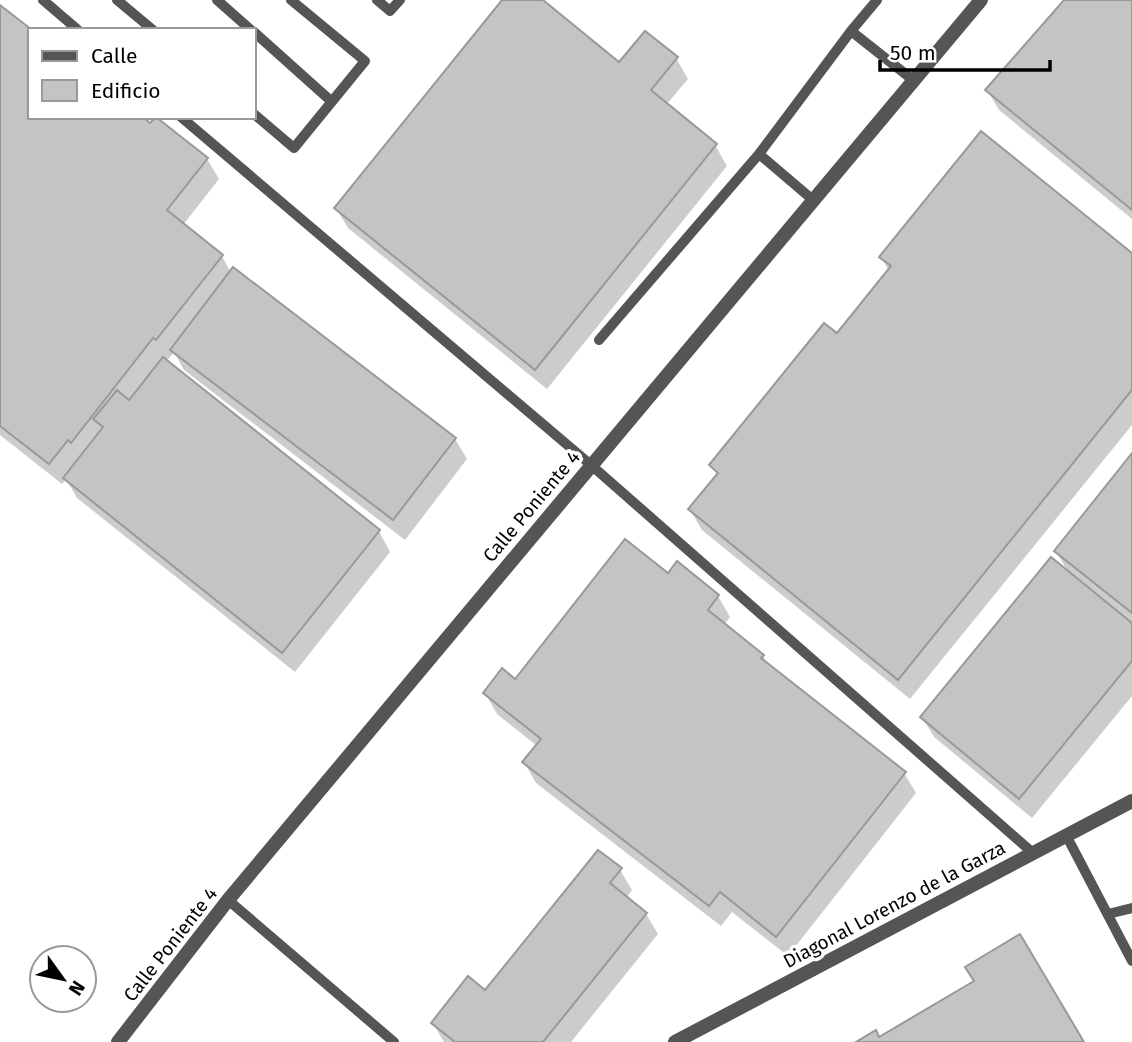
<svg xmlns="http://www.w3.org/2000/svg" width="1132" height="1042" font-family="'Fira Sans',sans-serif">
  <style>
    .shadow { fill: #0003 }
    .building { fill: #c4c4c4; stroke: #999; stroke-width: 2 }
    .lines { fill: none; stroke-linecap: round; stroke-linejoin: round }
    .service { stroke: #555; stroke-width: 10 }
    .minor { stroke: #555; stroke-width: 14 }
    .labels { text-anchor: middle; stroke-width: 7; stroke-linejoin: round; paint-order: stroke }
    .street-label { font-size: 19px; fill: #000; stroke: #fff }
  </style>
  <rect width="100%" height="100%" fill="#fff"/>
  <path class="shadow" d="M504 0H540L620 64 676 58 688 79 666 105 715 145 727 166 547 389 348 228 336 208Z
    M1067 0H1132V219L999 110 987 90Z
    M0 7 30 117 207 159 219 179 183 225 222 256 231 273 455 439 467 459 405 540 184 370 174 352 166 362 379 531 390 552 295 672 77 498 66 479 62 484 0 435Z
    M1132 256V425L910 699 702 530 690 510 718 476 711 465 837 336 889 271 881 257Z
    M1132 456V696L1032 818 934 737 922 717 1069 574 1056 551Z
    M668 575 718 596 730 617 724 625 763 656 768 665 904 773 916 793 788 956 732 912 721 926 536 783 524 762 537 746 497 714 485 693 516 681Z
    M620 870 632 890 626 898 646 914 658 934 571 1042H444L433 1023 485 992Z"/>
  <path class="building" d="M502 0H543L619 62 645 31 678 57 651 90 717 144 535 370 334 208Z
    M1064 0H1132V210L985 90Z
    M0 5 32 30H30V117H143L150 123 156 117 208 158 167 210 223 255 156 340 153 338 71 443 68 440 49 464 0 426Z
    M981 131 1132 253V390L898 680 688 509 718 473 709 465 824 323 837 333 891 266 879 257Z
    M233 267 456 438 393 520 170 350Z
    M163 357 380 530 282 653 63 478 103 427 93 419 117 390 129 400Z
    M1132 453V613L1054 551Z
    M625 539 668 573 677 561 719 595 708 610 764 655 761 658 906 772 776 937 720 892 709 906 522 762 541 739 483 693 502 668 515 679Z
    M1051 557 1132 623V661L1019 799 920 717Z
    M598 850 622 868 610 883 647 913 543 1042H455L431 1023 468 976 485 990Z
    M1020 934 1084 1042H856L876 1030 879 1037 974 981 965 967Z"/>
  <g class="lines">
    <path class="service" d="M43 0 78 30
      M117 0 153 30
      M217 0 251 30
      M377 0 390 11 400 0
      M851 31 913 80
      M254 32 331 101
      M254 114 294 148 365 61 291 0
      M181 117 591 465 1033 853
      M759 154 813 200
      M599 340 759 154 851 31 877 0
      M1066 835 1132 961
      M228 900 394 1042
      M1108 914 1132 908"/>
    <path class="minor" d="M118 1042 228 900 981 0
      M675 1042 1132 801"/>
  </g>
  <g class="labels">
    <g class="street-label">
      <text transform="translate(531 506) rotate(-50)" y="7">Calle Poniente 4</text>
      <text transform="translate(894 904) rotate(-28)" y="7">Diagonal Lorenzo de la Garza</text>
      <text transform="translate(170 944) rotate(-52)" y="7">Calle Poniente 4</text>
    </g>
  </g>
  <rect x="28" y="28" width="228" height="91" fill="#ffffff" stroke="#999999" stroke-width="2"/>
  <rect x="42" y="51" width="35" height="10" fill="#555555" stroke="#999999" stroke-width="2"/>
  <text x="91" y="63" font-size="21" fill="#000000">Calle</text>
  <rect x="42" y="80" width="35" height="21" fill="#c4c4c4" stroke="#999999" stroke-width="2"/>
  <text x="91" y="98" font-size="21" fill="#000000">Edificio</text>
  <g transform="translate(63 979) rotate(123)"><circle r="33" fill="#ffffff" stroke="#999999" stroke-width="2"/>
  <path d="M0-5L12 26L0 18L-12 26Z" fill="#000000"/>
  <text y="-10" font-size="19" font-weight="bold" text-anchor="middle" fill="#000000">N</text>
  </g>
  <path d="M880 60v10h170v-10" fill="none" stroke="#000000" stroke-width="3.5"/>
  <text x="890" y="60" font-size="21" fill="#000000" stroke="#ffffff" stroke-width="5" paint-order="stroke">50 m</text>
</svg>
